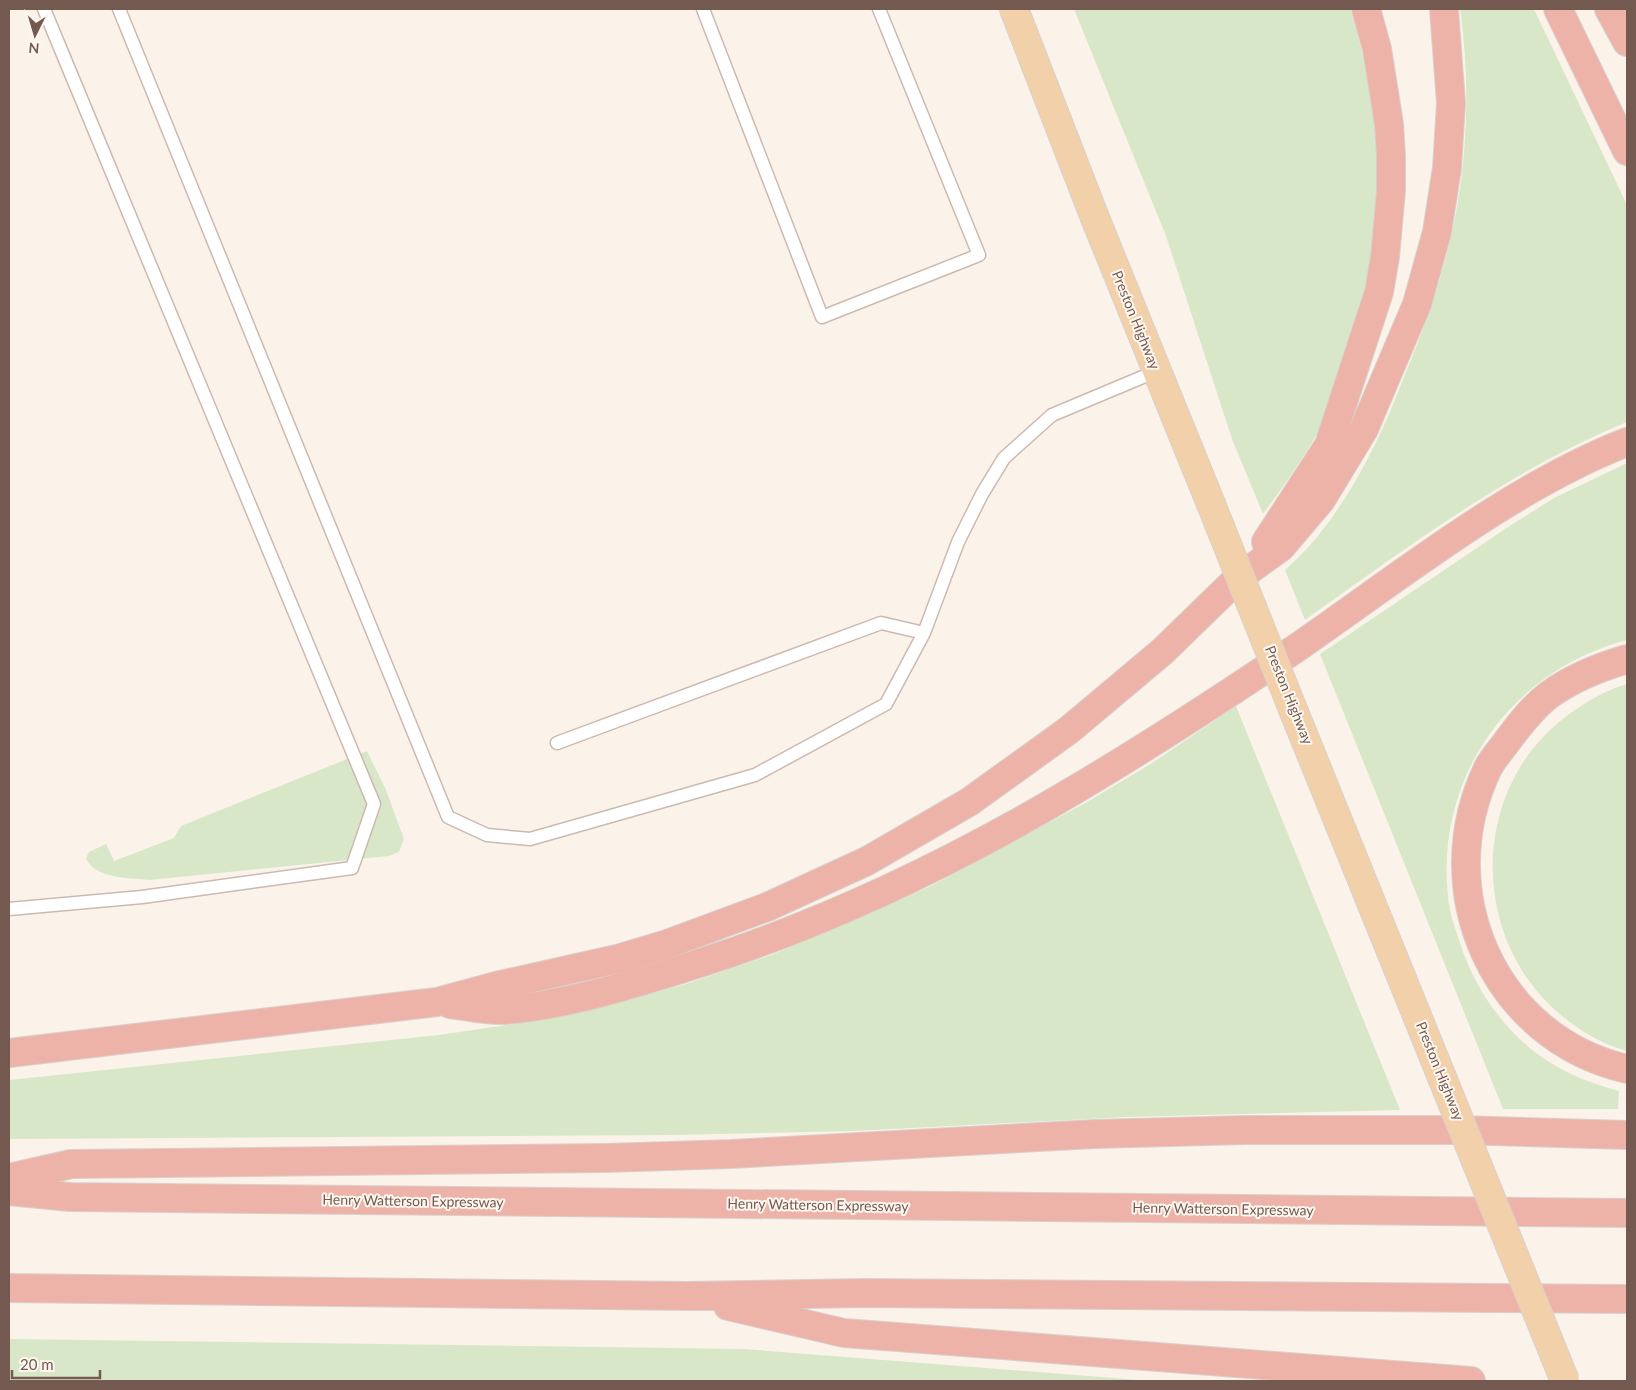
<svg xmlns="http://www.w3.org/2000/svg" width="1636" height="1390" font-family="Lato,sans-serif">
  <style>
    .green { fill: #d9e7c9 }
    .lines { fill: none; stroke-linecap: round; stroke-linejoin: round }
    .lane-casing { stroke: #ccbab1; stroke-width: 15 }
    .primary-casing { stroke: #d8d1ce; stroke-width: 30 }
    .highway-casing { stroke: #d8d1ce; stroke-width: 30 }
    .lane { stroke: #fff; stroke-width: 12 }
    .primary { stroke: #f2d0aa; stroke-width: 28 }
    .highway { stroke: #eeb3a8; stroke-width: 28 }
    .primary-bridge-casing { stroke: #d8d1ce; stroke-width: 30; stroke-linecap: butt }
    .primary-bridge { stroke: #f2d0aa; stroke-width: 28 }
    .labels { text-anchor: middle; stroke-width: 4; stroke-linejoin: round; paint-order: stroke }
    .street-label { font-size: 14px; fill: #735950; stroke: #fdf7f0 }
  </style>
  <rect width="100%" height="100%" fill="#fbf3ea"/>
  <path class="green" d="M1074 9H1350L1351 12C1387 128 1387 244 1348 359 1339 384 1331 409 1318 432 1302 461 1282 488 1263 514L1232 439 1166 236Z
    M1460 9H1534L1627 205V422C1510 470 1408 547 1305 620L1285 570C1339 523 1377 447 1402 382 1418 343 1433 304 1444 264 1467 183 1472 92 1460 9Z
    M1627 463V640C1512 670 1435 776 1448 896 1449 912 1455 928 1460 943 1474 988 1506 1034 1546 1060 1569 1075 1593 1084 1619 1091L1618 1109H1503L1320 654 1505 529 1554 498Z
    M1627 684V1051C1605 1045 1585 1034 1567 1020 1470 946 1467 793 1564 718 1582 704 1605 690 1627 684Z
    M1236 706 1400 1110 1126 1117 854 1131 671 1135 9 1139V1080L439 1035 521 1023 603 1007 689 983 771 955 929 887 1087 802 1152 763Z
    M367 751 386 790 404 839 399 852 389 856 150 880C131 878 94 879 86 858L89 852 106 844 114 861 174 838 181 826Z
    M9 1339 744 1349 1152 1381H9Z"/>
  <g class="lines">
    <defs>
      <path id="lane" d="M119 9 448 817 487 835 530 839 755 775 886 704 924 633 958 542 982 494 1004 458 1052 415 1157 371
        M703 9 822 317 979 255 879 9
        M557 743 881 623 924 633
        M9 909 142 897 352 868 374 804 44 9"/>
      <path id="primary" d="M1014 9 1095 218 1211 504
        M1294 712 1441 1075"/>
      <path id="highway" d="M1558 9 1627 151
        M1609 9 1627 42
        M1266 542 1329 445 1379 292 1385 257 1391 191V156L1389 124 1377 49 1366 9
        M1627 659C1600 667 1572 678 1549 695 1533 707 1520 724 1508 740 1502 749 1493 758 1488 768 1429 890 1493 1038 1627 1069
        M450 1004C467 1006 486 1011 503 1010 565 1006 644 981 703 962 921 892 1107 776 1295 649 1398 578 1511 487 1627 442
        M9 1053 437 1002 496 986 617 959 667 944 767 907 867 861 969 802 1069 730 1163 651 1237 579 1281 547 1321 500 1364 429 1417 304 1437 232 1447 168 1451 103 1444 9
        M9 1178 71 1164 606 1158 731 1154 1095 1134 1245 1130H1458L1627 1135
        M9 1191 70 1197 1627 1213
        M9 1288 688 1296 865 1293 1627 1299
        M728 1306 844 1333 1471 1381"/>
    </defs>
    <use href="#lane" class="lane-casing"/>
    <use href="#primary" class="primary-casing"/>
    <use href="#highway" class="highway-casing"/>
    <use href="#lane" class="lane"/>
    <use href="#primary" class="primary"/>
    <use href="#highway" class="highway"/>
    <defs>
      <path id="primary-bridge" d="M1211 504 1294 712
        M1441 1075 1565 1381"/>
    </defs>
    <use href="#primary-bridge" class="primary-bridge-casing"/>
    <use href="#primary-bridge" class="primary-bridge"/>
  </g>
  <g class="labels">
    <g class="street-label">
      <text transform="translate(1136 320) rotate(68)" y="5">Preston Highway</text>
      <text transform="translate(1289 695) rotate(68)" y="5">Preston Highway</text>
      <text transform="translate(1440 1071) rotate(68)" y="5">Preston Highway</text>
      <text transform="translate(413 1201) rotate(1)" y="5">Henry Watterson Expressway</text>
      <text transform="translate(818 1205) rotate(1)" y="5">Henry Watterson Expressway</text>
      <text transform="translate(1223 1209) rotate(1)" y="5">Henry Watterson Expressway</text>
    </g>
  </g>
  <rect width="1636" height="1390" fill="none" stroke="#735950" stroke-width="20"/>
  <g transform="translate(35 35) rotate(185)" stroke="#fdf7f0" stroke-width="4" paint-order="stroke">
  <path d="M0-4L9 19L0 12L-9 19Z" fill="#735950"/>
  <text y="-8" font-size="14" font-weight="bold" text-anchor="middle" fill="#735950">N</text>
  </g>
  <path d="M12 1370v8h88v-8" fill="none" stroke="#735950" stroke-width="2.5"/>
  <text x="20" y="1370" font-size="15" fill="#735950" stroke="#fdf7f0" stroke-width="4" paint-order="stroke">20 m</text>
</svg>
